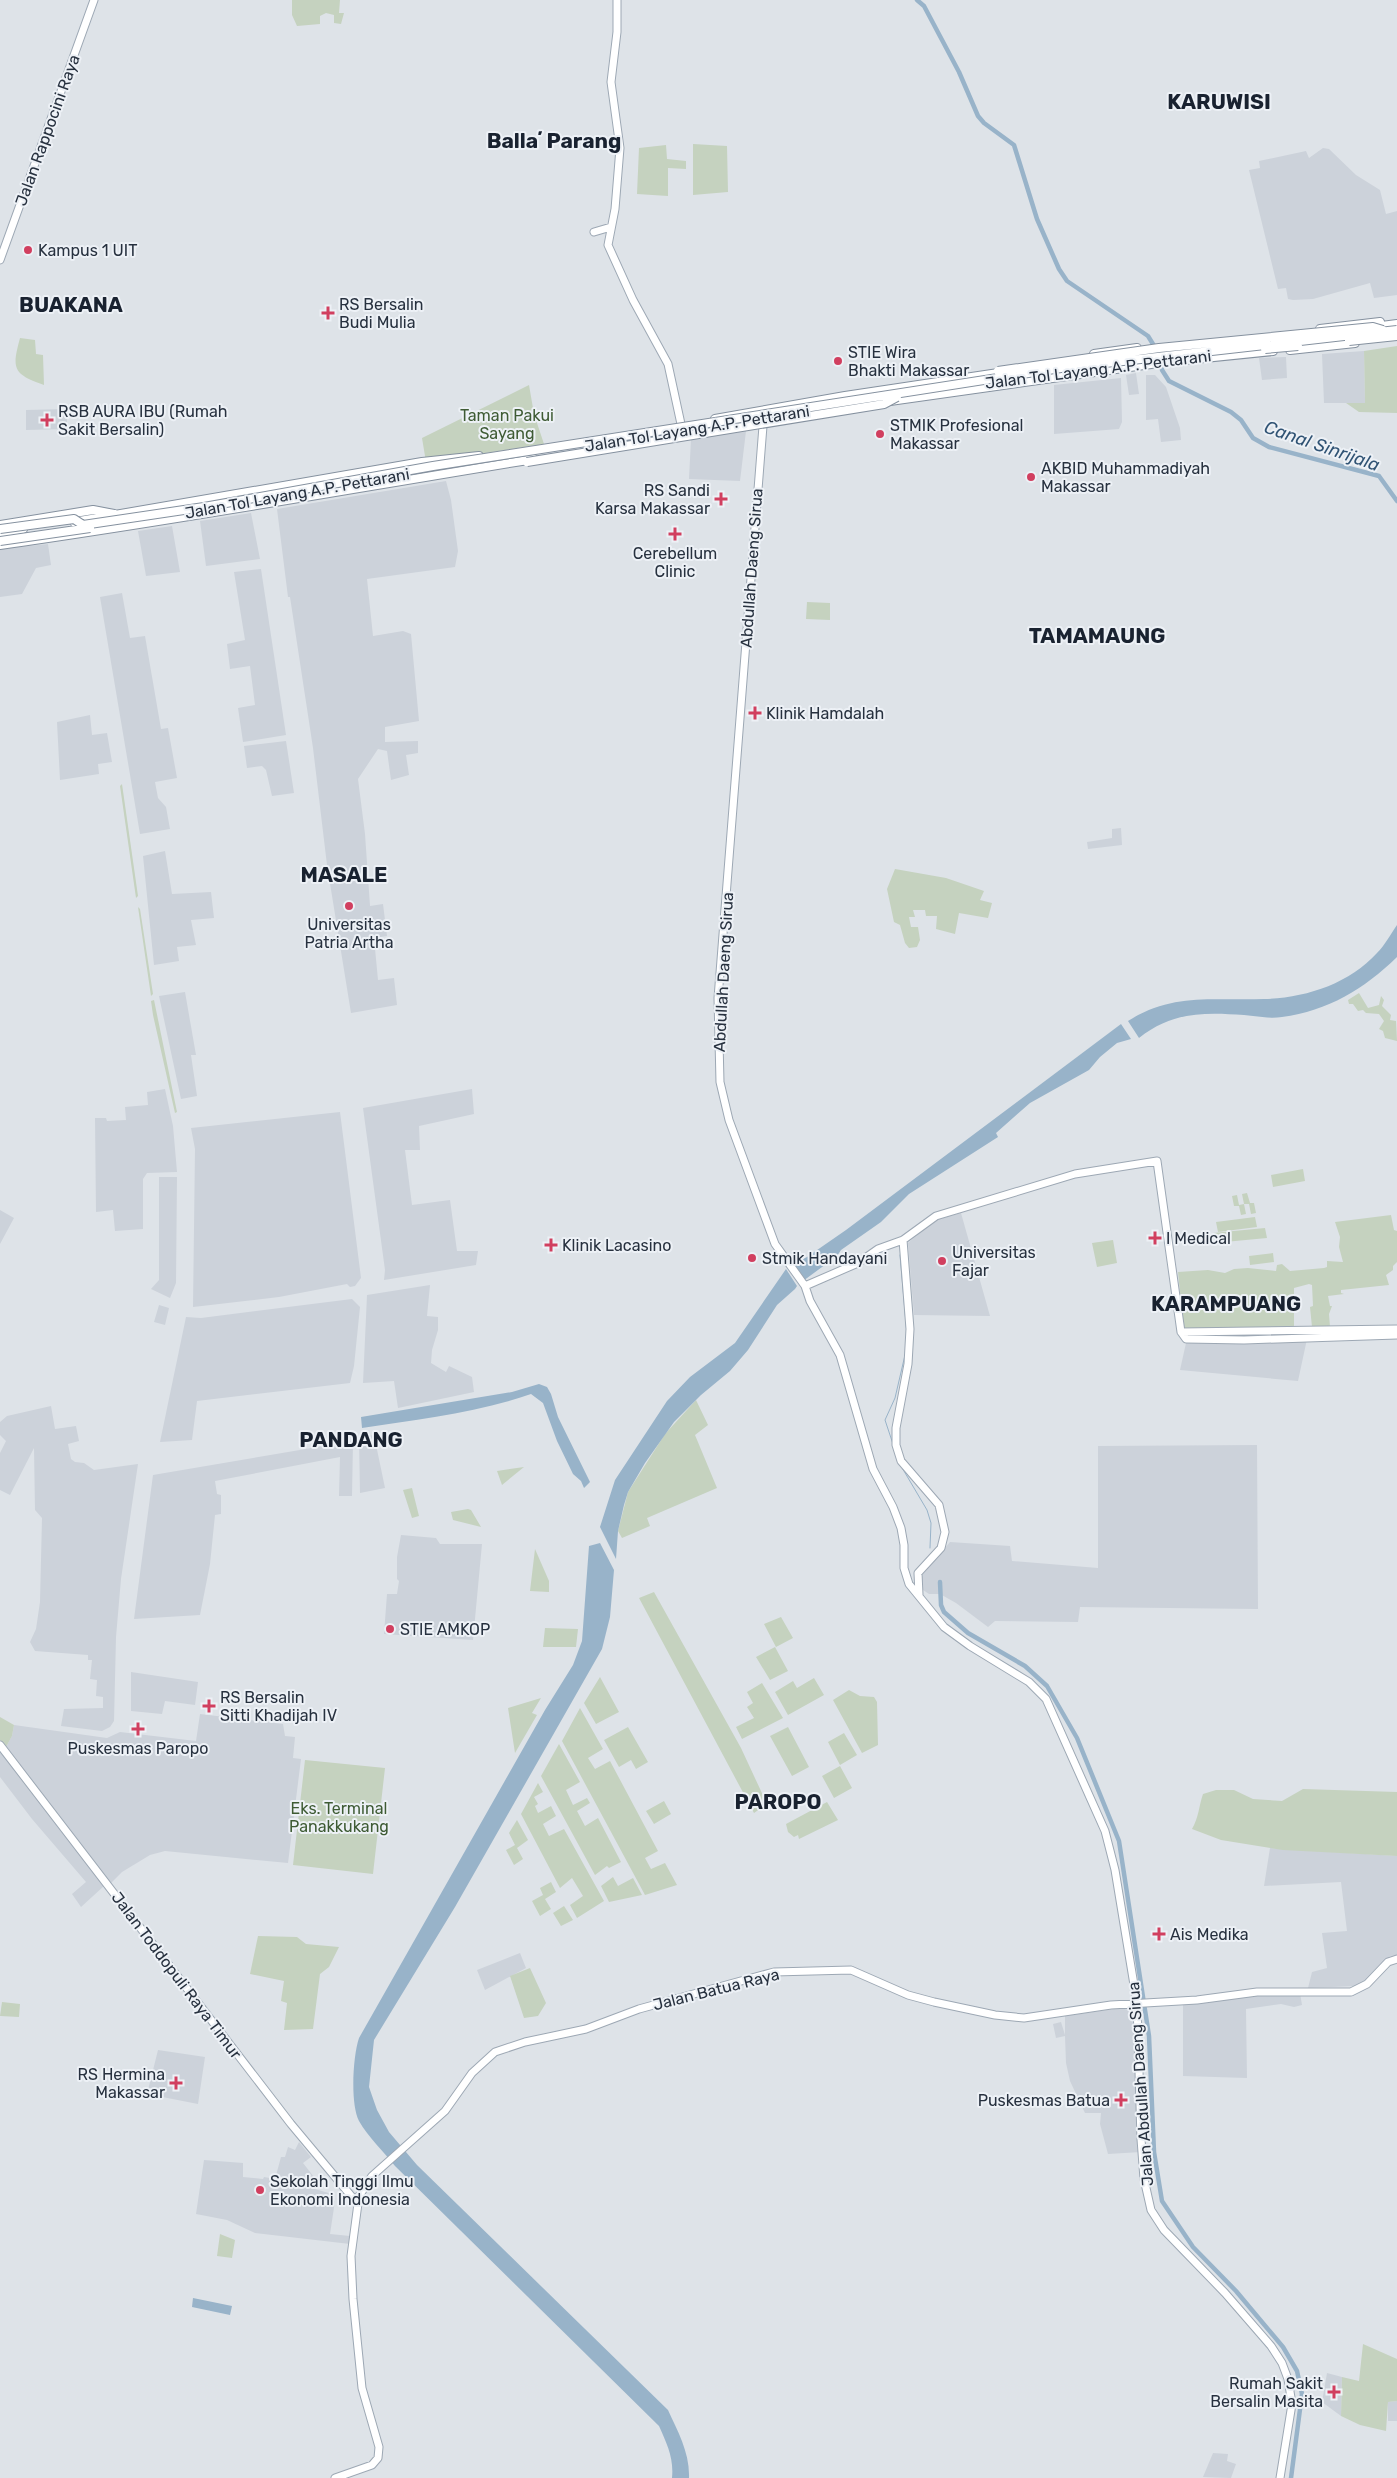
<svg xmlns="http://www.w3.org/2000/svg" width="1397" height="2478" font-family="Rubik,sans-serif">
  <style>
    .built { fill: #ccd2da }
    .green { fill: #c5d2bf }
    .water { fill: #98b3c9 }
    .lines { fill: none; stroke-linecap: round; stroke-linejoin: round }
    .stream { stroke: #98b3c9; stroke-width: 1 }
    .canal { stroke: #98b3c9; stroke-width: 4.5 }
    .major-casing { stroke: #9da8b4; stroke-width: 9 }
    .highway-casing { stroke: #85919f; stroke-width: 10 }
    .major { stroke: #fff; stroke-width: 7 }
    .highway { stroke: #fff; stroke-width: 8 }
    .highway-bridge-casing { stroke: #85919f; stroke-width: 10; stroke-linecap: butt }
    .highway-bridge { stroke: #fff; stroke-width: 8 }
    .poi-dot { fill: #d13f5f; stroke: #edf1f6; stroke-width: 2 }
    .labels { text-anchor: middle; stroke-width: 4; stroke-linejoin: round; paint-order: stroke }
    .street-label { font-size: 16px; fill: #27313f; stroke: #edf1f6 }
    .poi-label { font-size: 16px; fill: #27313f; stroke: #edf1f6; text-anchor: start }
    .park-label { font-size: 16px; fill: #3e5b34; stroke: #edf1f6 }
    .water-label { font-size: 18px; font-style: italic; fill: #305374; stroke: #edf1f6 }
    .district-label { font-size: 21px; font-weight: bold; fill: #192230; stroke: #edf1f6 }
  </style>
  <rect width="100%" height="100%" fill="#dee3e8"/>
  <path class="built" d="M1323 148 1329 149 1356 175 1380 190 1386 214 1397 211V295L1374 298 1370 283 1313 299 1293 300 1288 299 1286 288 1278 289 1249 170 1260 168 1259 161 1306 151 1309 158Z
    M1364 351 1365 403H1324L1322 354Z
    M1286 357 1287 378 1262 380 1259 358Z
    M1136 373 1139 394 1129 395 1126 375Z
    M1146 375H1155L1166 387 1180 428 1181 440 1161 442 1158 419 1146 420Z
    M1121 378 1122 422 1119 429 1054 434V385Z
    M67 409V429L26 430V410Z
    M746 431 740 481 689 479 691 439Z
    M446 481 451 500 458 551 455 567 367 579 373 636 403 631 411 634 419 721 385 727V742L418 741V753L406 755 409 775 391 780 387 751 378 749 358 779 365 834 370 906 383 904 387 936 374 938 378 980 394 978 397 1005 351 1013 327 865 313 748 290 597H288L277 509Z
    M251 513 260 559 206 566 200 521Z
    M172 526 180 572 146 576 138 531Z
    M48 544 51 565 36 568 22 594 0 597V549Z
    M261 569 286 735 243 742 238 708 255 705 250 666 230 669 227 644 245 640 234 572Z
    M122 593 130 638 145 636 161 729 168 728 177 778 155 782 158 798 166 807 170 829 140 834 100 597Z
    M90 715 92 735 107 733 112 762 98 764 99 774 60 780 57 722Z
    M286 741 294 793 272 796 266 770 262 766 247 768 244 746Z
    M1121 828 1122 845 1088 849 1087 842 1112 838V829Z
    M165 851 172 894 211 892 214 918 191 920 196 945 177 947 179 961 154 965 143 856Z
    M185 992 196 1055H191L197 1096 181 1099 159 996Z
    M165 1089 173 1126 177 1172 147 1173 143 1179V1229L115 1231 113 1210 96 1212 95 1118H106L107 1121 126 1120 125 1107 148 1105 147 1092Z
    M472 1089 474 1114 419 1126 420 1150H405L412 1205 450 1200 457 1251H478L476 1265 384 1280 385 1270 363 1108Z
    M340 1112 361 1278 355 1286 350 1287 347 1284 279 1297 193 1307 195 1149 191 1128Z
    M159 1177H177L176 1283 170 1298 151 1289 159 1280Z
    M0 1210 14 1218 0 1244Z
    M961 1213 990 1316 914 1315 908 1243 933 1221Z
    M430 1285 427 1316 438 1317V1330L432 1350 431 1363 446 1372 449 1366 472 1377 474 1392 398 1408 394 1381 363 1383 367 1295Z
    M352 1299 360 1307 354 1366 350 1383 197 1401 192 1440 160 1442 186 1317 201 1318Z
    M159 1305 169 1308 165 1325 154 1322Z
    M1307 1339 1298 1381 1180 1370 1186 1343Z
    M51 1406 55 1429 76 1426 79 1441 68 1444 71 1459 75 1462 84 1463 94 1470 138 1464 121 1579 116 1637 114 1721 110 1727 102 1731 61 1726 64 1709 103 1708V1697L96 1696 97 1680 90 1679 92 1660H88V1655L35 1651 30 1642 36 1629 40 1602 42 1518 35 1510 34 1448 10 1495 0 1490V1453L6 1441 0 1435V1422L7 1416Z
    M374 1435 385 1488 360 1493 359 1437Z
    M353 1441 352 1496H339L340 1457 215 1481 217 1494 221 1495V1514L215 1515 210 1564 200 1615 134 1619 153 1475Z
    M1257 1445 1258 1609 1080 1607 1078 1622 995 1621 988 1627 956 1603 940 1594H929L923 1590 920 1583 923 1574 950 1542 1010 1546 1012 1561 1098 1568V1446Z
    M401 1535 436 1538 440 1544H482L473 1640 384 1634 387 1594H397L399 1581 397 1579V1557Z
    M131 1672 198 1682 195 1705 165 1701 162 1714 131 1711Z
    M200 1714 283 1724 285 1736 295 1737 293 1758 301 1759 288 1863 165 1851 150 1855 122 1872 111 1883 6 1747 12 1736 14 1725 107 1738 120 1732 196 1741Z
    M0 1748 104 1886 81 1907 72 1894 86 1882 32 1819 0 1777Z
    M1270 1848 1397 1856V1955L1390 1956 1368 1981 1356 1986 1308 1988 1312 1972 1327 1968 1322 1933 1347 1931 1341 1882 1264 1886Z
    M520 1953 526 1968 485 1990 477 1970Z
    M1271 1993H1300L1302 2005 1294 2007 1281 2004 1246 2009 1247 2078 1183 2076V2003Z
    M1121 2008 1128 2010 1135 2017 1141 2152 1108 2154 1100 2124 1101 2113H1085L1070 2081 1066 2063 1065 2036 1056 2038 1053 2024 1061 2022 1065 2035V2016Z
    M158 2050 205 2057 198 2104 147 2094Z
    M299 2142 311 2157 303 2163 314 2177 310 2179 308 2187 332 2194 333 2200 335 2201 330 2234 350 2236V2244L255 2233 227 2220 196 2214 204 2160 243 2163V2177L263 2179 264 2177 275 2179 281 2157H285L288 2147 295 2150Z
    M1327 2373 1342 2377 1341 2416 1322 2402Z
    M1397 2401V2421H1388V2402Z
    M1213 2453 1228 2454 1227 2461 1236 2464 1231 2478 1203 2477Z"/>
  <path class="green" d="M292 0H340L339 13H344L341 24 334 23V15L326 13 320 16V24L297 26 292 15Z
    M693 144 727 146 728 192 693 195Z
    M666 145 667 159 686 161V169L668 168V196L637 194 639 148Z
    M20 338 35 340 36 354 43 355 44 385C12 374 12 368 20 338Z
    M1397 346V413L1359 412 1346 403H1365L1364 351Z
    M529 385 534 414 544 444 426 462 422 438Z
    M807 602 830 603V620L806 619Z
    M122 784 138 896 136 898 120 786Z
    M895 869 946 878 984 891 980 900 992 903 988 918 959 913 955 934 936 929 937 916H926L925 910H913L915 917H909L911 927H918L920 940 917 947 909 948 905 943 900 925 894 922 887 889Z
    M138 907 140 909 153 994 151 996Z
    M1359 993 1368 1008 1379 1005 1381 996 1384 1000 1382 1006 1391 1015 1390 1020 1396 1021 1397 1041 1385 1038 1383 1031 1379 1029 1384 1021 1379 1014 1366 1013 1363 1010 1358 1011 1353 1004H1349L1348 1000Z
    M154 1000 177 1112 175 1113 153 1015 151 1001Z
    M1303 1169 1305 1181 1273 1187 1271 1175Z
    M1247 1193 1250 1203H1254L1256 1213 1251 1214 1249 1204H1244L1246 1214 1241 1215 1239 1206H1234L1232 1196 1237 1195 1239 1205 1244 1204 1242 1194Z
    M1391 1215 1394 1230 1397 1231V1262L1393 1266V1270L1386 1275 1389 1285 1341 1290V1293L1344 1294 1328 1296 1330 1306H1332L1329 1314 1330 1327H1312L1310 1307 1313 1306 1312 1285 1309 1284 1294 1288V1328L1184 1331 1178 1272 1208 1270 1225 1273 1234 1269 1248 1268 1276 1271 1277 1265 1282 1264 1290 1271 1324 1268 1327 1267V1261L1343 1262 1339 1247 1340 1237 1335 1222Z
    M1255 1217 1257 1227 1218 1232 1216 1222Z
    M1265 1228 1267 1238 1214 1243 1213 1233Z
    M1113 1240 1117 1263 1097 1267 1092 1243Z
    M1273 1253 1274 1262 1250 1265 1249 1256Z
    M696 1400 708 1425 695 1435 717 1488 647 1518 650 1526 622 1538 618 1531 628 1492 665 1434Z
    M524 1467 502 1485 497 1471Z
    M412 1488 419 1516 412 1518 403 1490Z
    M468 1509 471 1510 481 1527 453 1520 451 1512Z
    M535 1549 549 1581V1592L530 1591Z
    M654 1592 741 1748 767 1804 754 1813 639 1598Z
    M781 1617 793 1638 776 1647 764 1624Z
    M545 1628 578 1629 576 1647H543Z
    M775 1647 788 1671 770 1680 756 1657Z
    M600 1677 619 1712 596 1724 584 1703Z
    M814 1678 824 1695 788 1715 775 1692 793 1681 797 1688Z
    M762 1683 783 1718 742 1739 736 1727 754 1718 747 1707 753 1703 747 1692Z
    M849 1690 860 1696 874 1697 877 1702 878 1745 862 1753 833 1700Z
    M541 1698 532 1713 537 1715 515 1753 508 1708Z
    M580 1708 603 1749 588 1758 595 1769 610 1761 658 1851 645 1858 651 1869 665 1863 677 1885 645 1895 562 1741Z
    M0 1717 14 1725 12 1736 6 1747 0 1740Z
    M628 1727 648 1762 636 1769 631 1760 619 1767 604 1740Z
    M788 1727 809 1767 792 1776 770 1736Z
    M844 1733 857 1755 840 1765 828 1742Z
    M559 1744 580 1782 566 1790 573 1805 587 1798 590 1803 577 1811 585 1826 598 1818 621 1862 609 1868 607 1866 595 1875 541 1776Z
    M305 1760 385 1768 373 1874 293 1865Z
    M840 1766 852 1788 834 1798 822 1776Z
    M538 1783 543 1792 534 1797 538 1804 535 1806 538 1813 551 1806 556 1816 543 1824 549 1836 564 1829 604 1901 577 1918 570 1905 583 1896 572 1878 560 1888 521 1814Z
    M1303 1789 1397 1792V1856L1283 1850 1221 1840 1192 1829C1199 1817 1199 1805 1203 1794L1216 1790H1234L1253 1799 1282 1801Z
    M664 1801 671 1814 654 1824 646 1811Z
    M827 1802 838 1820 799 1839 798 1835 794 1837 788 1832 786 1824Z
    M517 1820 528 1840 517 1848 523 1859 514 1865 506 1850 515 1845 509 1833Z
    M613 1877 618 1886 633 1878 642 1895 609 1902 601 1886Z
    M551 1882 556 1892 545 1899 551 1909 540 1916 532 1901 543 1895 540 1888Z
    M564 1906 573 1920 561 1926 553 1913Z
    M258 1936 297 1937 306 1944 339 1947 329 1967 320 1974 313 2029 284 2030 287 2003 281 2001 284 1981 250 1974Z
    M530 1968 546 2003 538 2016 524 2018 510 1976Z
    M2 2002 20 2004 19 2017 0 2016Z
    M220 2234 235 2240 232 2258 217 2256Z
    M1363 2344 1397 2359V2401L1388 2402 1386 2431 1360 2425 1341 2416 1342 2377 1359 2381Z"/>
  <path class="water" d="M1397 925V957C1364 989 1328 1011 1282 1017 1269 1019 1256 1016 1244 1015 1203 1012 1172 1012 1139 1038L1128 1021C1173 992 1214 1001 1264 999 1305 998 1349 984 1377 953 1385 945 1390 935 1397 925Z
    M1121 1024 1131 1039 1117 1043 1100 1057 1089 1070 1030 1103 996 1133 998 1137 909 1194 881 1222 841 1250 837 1256 803 1281 792 1265 807 1257 846 1230Z
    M786 1269 797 1286 795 1289 777 1305 748 1350 730 1371 701 1395 674 1422 645 1463 628 1492 624 1505 618 1531 616 1559 600 1527 615 1480 667 1401 690 1377 735 1343Z
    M539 1384 547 1387 551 1394 558 1417 590 1482 584 1488 581 1481 573 1474 557 1441 543 1403 531 1394C477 1413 418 1419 362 1428L361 1417 512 1392Z
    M600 1543 614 1570 610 1617 602 1649 455 1907 374 2040 369 2087 377 2110 389 2132 417 2165 668 2410C678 2432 690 2453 689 2478H672C674 2458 667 2444 659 2426L395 2166C384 2152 368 2137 359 2121 350 2104 353 2055 359 2038L545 1710 573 1665 582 1641 589 1546Z
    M193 2298 232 2306 230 2315 192 2307Z"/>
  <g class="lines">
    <path class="stream" d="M900 1255 907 1334
      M893 1444 885 1420 895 1398 905 1355
      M901 1466 927 1510 931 1523 930 1548"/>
    <path class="canal" d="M917 0 924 6 959 72 978 116 984 123 1014 145 1037 219 1059 269 1067 281 1148 336 1156 349 1162 370 1169 381 1231 412 1241 420 1253 438 1269 447 1379 476 1397 501
      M940 1582 941 1605 944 1612 968 1633 1025 1666 1047 1686 1077 1738 1119 1841 1149 2036 1154 2152 1162 2201 1193 2247 1236 2291 1283 2347 1297 2371 1302 2394 1291 2478"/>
    <defs>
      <path id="major" d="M617 0V32L611 82 620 148 615 209 608 245 633 300 668 364 681 424
        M594 232 611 227
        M0 260 94 0
        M763 426 718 998 720 1082 729 1120 775 1244 805 1286 810 1301 840 1355 873 1469 893 1507 901 1528 904 1545V1568L909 1584 944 1627 970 1646 1029 1682 1046 1699 1105 1831 1115 1870 1137 2003 1141 2139 1144 2179 1151 2210 1164 2230 1225 2293 1271 2346 1282 2363 1288 2379 1292 2404 1280 2478
        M903 1240 910 1329 908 1364 896 1428V1445L901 1461 939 1505 945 1532 941 1548 918 1573 919 1595
        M805 1286 858 1263 878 1249 903 1240 936 1216 1075 1174 1157 1161 1181 1332 1186 1339 1244 1340 1397 1335
        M1181 1332 1397 1329
        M0 1745 291 2124 357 2203
        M335 2478 372 2465 378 2458 379 2447 362 2388 353 2299 351 2256 359 2196 372 2176 445 2111 472 2073 495 2052 525 2042 586 2029 639 2009 774 1972 851 1970 908 1995 934 2002 995 2015 1024 2018 1111 2005 1197 2000 1257 1992H1351L1367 1984 1388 1962 1397 1959"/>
      <path id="highway" d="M1374 327 1397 324
        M1320 329 1380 322
        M1290 350 1355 343
        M1094 354 1137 348
        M890 401 1165 362 1273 351
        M715 419 845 396 1005 372
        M74 522 422 462 479 456
        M0 525 93 510 114 514
        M0 533 23 529
        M0 545C178 520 356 488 534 459"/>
    </defs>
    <use href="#major" class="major-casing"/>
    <use href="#highway" class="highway-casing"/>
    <use href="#major" class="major"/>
    <use href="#highway" class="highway"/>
    <defs>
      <path id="highway-bridge" d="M1349 341 1397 336
        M1265 349 1298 346
        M998 371 1159 348 1373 327 1383 330
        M527 462 884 404 897 397
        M0 529 74 519 83 525 204 507 433 466 1061 368 1397 330
        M0 541 90 528"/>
    </defs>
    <use href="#highway-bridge" class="highway-bridge-casing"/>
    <use href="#highway-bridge" class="highway-bridge"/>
  </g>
  <g class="poi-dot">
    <circle cx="28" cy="250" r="5"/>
    <path d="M325.5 305.5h5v5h5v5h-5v5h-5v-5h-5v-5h5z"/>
    <circle cx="838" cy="361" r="5"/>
    <path d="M44.5 412.5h5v5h5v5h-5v5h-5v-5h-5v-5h5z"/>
    <circle cx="880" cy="434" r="5"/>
    <circle cx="1031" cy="477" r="5"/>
    <path d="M718.5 491.5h5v5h5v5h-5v5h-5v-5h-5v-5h5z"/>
    <path d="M672.5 526.5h5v5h5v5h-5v5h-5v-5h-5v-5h5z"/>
    <path d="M752.5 705.5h5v5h5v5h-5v5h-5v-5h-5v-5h5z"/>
    <circle cx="349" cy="906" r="5"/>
    <path d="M1152.5 1230.5h5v5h5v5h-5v5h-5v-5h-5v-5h5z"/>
    <path d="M548.5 1237.5h5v5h5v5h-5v5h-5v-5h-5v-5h5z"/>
    <circle cx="752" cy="1258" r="5"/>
    <circle cx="942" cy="1261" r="5"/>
    <circle cx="390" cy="1629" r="5"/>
    <path d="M206.5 1698.5h5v5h5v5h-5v5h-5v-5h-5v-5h5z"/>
    <path d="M135.5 1721.5h5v5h5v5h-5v5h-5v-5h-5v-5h5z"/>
    <path d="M1156.5 1926.5h5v5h5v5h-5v5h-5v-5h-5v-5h5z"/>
    <path d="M173.5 2075.5h5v5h5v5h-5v5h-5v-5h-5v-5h5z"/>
    <path d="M1118.5 2092.5h5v5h5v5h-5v5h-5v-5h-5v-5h5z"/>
    <circle cx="260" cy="2190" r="5"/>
    <path d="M1331.5 2384.5h5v5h5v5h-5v5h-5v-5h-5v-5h5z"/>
  </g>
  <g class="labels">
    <g class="street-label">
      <text transform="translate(47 130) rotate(-70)" y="6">Jalan Rappocini Raya</text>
      <text transform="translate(1098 369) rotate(-7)" y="6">Jalan Tol Layang A.P. Pettarani</text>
      <text transform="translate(697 428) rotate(-9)" y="6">Jalan Tol Layang A.P. Pettarani</text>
      <text transform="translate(297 493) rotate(-10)" y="6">Jalan Tol Layang A.P. Pettarani</text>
      <text transform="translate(751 568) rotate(-86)" y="6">Abdullah Daeng Sirua</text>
      <text transform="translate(723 972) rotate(-87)" y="6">Abdullah Daeng Sirua</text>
      <text transform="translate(177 1975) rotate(53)" y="6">Jalan Toddopuli Raya Timur</text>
      <text transform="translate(716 1989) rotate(-14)" y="6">Jalan Batua Raya</text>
      <text transform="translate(1140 2084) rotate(-94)" y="6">Jalan Abdullah Daeng Sirua</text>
    </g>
    <g class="poi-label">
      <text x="38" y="256">Kampus 1 UIT</text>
      <text x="339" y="310">RS Bersalin<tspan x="339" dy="18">Budi Mulia</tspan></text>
      <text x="848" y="358">STIE Wira<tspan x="848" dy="18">Bhakti Makassar</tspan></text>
      <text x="58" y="417">RSB AURA IBU (Rumah<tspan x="58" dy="18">Sakit Bersalin)</tspan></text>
      <text x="890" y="431">STMIK Profesional<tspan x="890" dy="18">Makassar</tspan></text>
      <text x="1041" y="474">AKBID Muhammadiyah<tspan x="1041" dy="18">Makassar</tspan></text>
      <text x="710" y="496" text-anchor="end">RS Sandi<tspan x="710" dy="18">Karsa Makassar</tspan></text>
      <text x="675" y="559" text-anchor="middle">Cerebellum<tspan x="675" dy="18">Clinic</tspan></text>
      <text x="766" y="719">Klinik Hamdalah</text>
      <text x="349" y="930" text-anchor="middle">Universitas<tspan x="349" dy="18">Patria Artha</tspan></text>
      <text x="1166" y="1244">I Medical</text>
      <text x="562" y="1251">Klinik Lacasino</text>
      <text x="952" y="1258">Universitas<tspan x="952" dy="18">Fajar</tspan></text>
      <text x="762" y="1264">Stmik Handayani</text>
      <text x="400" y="1635">STIE AMKOP</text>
      <text x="220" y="1703">RS Bersalin<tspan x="220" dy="18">Sitti Khadijah IV</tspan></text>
      <text x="138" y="1754" text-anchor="middle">Puskesmas Paropo</text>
      <text x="1170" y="1940">Ais Medika</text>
      <text x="165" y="2080" text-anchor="end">RS Hermina<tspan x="165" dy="18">Makassar</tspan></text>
      <text x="1110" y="2106" text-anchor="end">Puskesmas Batua</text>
      <text x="270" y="2187">Sekolah Tinggi Ilmu<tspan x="270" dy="18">Ekonomi Indonesia</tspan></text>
      <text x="1323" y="2389" text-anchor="end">Rumah Sakit<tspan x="1323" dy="18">Bersalin Masita</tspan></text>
    </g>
    <g class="park-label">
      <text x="507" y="421">Taman Pakui<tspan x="507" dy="18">Sayang</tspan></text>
      <text x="339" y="1814">Eks. Terminal<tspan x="339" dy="18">Panakkukang</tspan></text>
    </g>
    <g class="water-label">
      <text transform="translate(1322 446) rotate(19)" y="6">Canal Sinrijala</text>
    </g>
    <g class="district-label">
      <text x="1219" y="109">KARUWISI</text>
      <text x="554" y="148">Ballaʼ Parang</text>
      <text x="71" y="312">BUAKANA</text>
      <text x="1097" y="643">TAMAMAUNG</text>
      <text x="344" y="882">MASALE</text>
      <text x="1226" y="1311">KARAMPUANG</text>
      <text x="351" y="1447">PANDANG</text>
      <text x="778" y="1809">PAROPO</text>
    </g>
  </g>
</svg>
